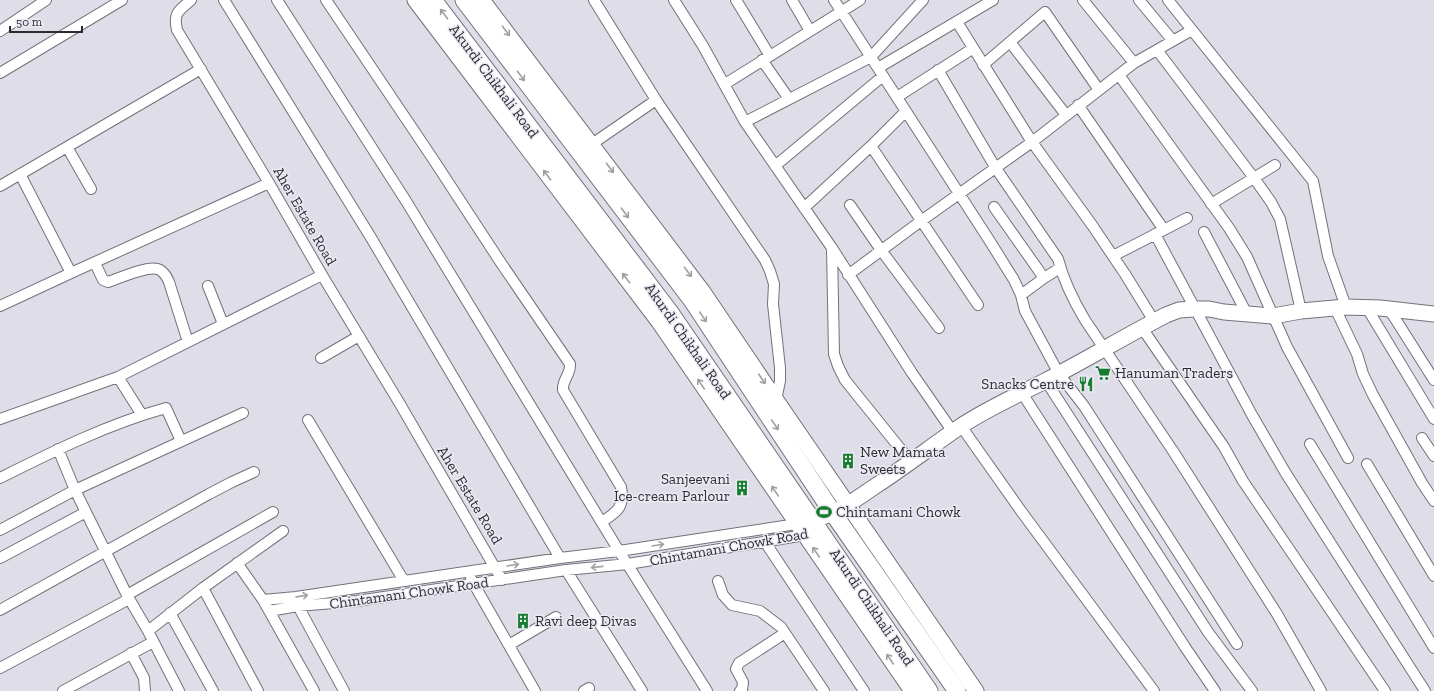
<svg xmlns="http://www.w3.org/2000/svg" width="1434" height="691" font-family="'Zilla Slab',serif">
  <style>
    .lines { fill: none; stroke-linecap: round; stroke-linejoin: round }
    .street-casing { stroke: #73727b; stroke-width: 12 }
    .secondary-casing { stroke: #73727b; stroke-width: 17 }
    .primary-casing { stroke: #73727b; stroke-width: 19 }
    .street { stroke: #fff; stroke-width: 10 }
    .secondary { stroke: #fff; stroke-width: 15 }
    .primary { stroke: #fff; stroke-width: 17 }
    .oneway { stroke: #a0a0a2 }
    .labels { text-anchor: middle; stroke-width: 3; stroke-linejoin: round; paint-order: stroke }
    .street-label { font-size: 15px; fill: #2c2c30; stroke: #eceaf5 }
    .poi-label { font-size: 15px; fill: #2c2c30; stroke: #eceaf5; text-anchor: start }
  </style>
  <rect width="100%" height="100%" fill="#dfdde8"/>
  <g class="lines">
    <defs>
      <path id="street" d="M191 0C179 11 173 12 177 30L269 183 322 275 400 404 502 580
        M224 0 370 236 560 558
        M277 0 406 201 619 551 707 691
        M326 0 433 159 501 263 570 364C571 374 562 380 563 390L621 487C625 507 617 512 602 522
        M594 0 656 100 765 260 770 271 774 284 773 304 780 368V381L776 400
        M674 0 703 46 745 122 832 248 912 373 953 432
        M736 0 770 56
        M792 0 810 31
        M834 0 991 243 1014 280 1021 295 1025 311 1059 374 1084 406 1237 644
        M1083 0 1134 63
        M1139 0 1173 41
        M1168 0 1313 181 1328 256 1346 307
        M957 22 1032 142 1092 225 1125 274 1154 321
        M0 31 46 0
        M1010 42 1066 115
        M1157 50 1254 178 1271 202 1280 219 1301 311
        M762 60 789 99
        M983 65 1045 12 1099 90
        M878 68 993 0
        M938 70 995 167 1058 259C1064 282 1073 300 1085 320L1173 451 1277 614 1321 691
        M0 73 122 0
        M1119 75 1229 228 1247 257 1287 347 1348 458
        M725 84 860 0
        M897 97 972 49
        M1078 105 1164 230
        M745 122 871 57 923 0
        M592 144 656 100
        M871 146 978 305
        M67 147 91 189
        M775 166 883 76
        M0 186 201 69
        M1211 204 1275 165
        M850 205 881 250 939 328
        M994 207 1044 278 1060 268
        M804 208 871 146 906 111
        M1204 232 1247 314
        M1155 234 1252 415 1285 472 1425 691
        M832 248 834 354 838 366 845 380 911 462
        M1113 256 1187 218
        M95 263 103 280 108 282C120 278 150 264 160 270 165 273 167 277 169 282L188 342
        M71 273 269 183
        M848 275 921 221 1032 142 1134 63 1192 30
        M208 286 223 324
        M1021 295 1044 278
        M0 306 71 273 20 174
        M1335 308 1357 354 1363 374 1373 395 1422 483 1434 501
        M1367 308 1434 419
        M1389 309 1434 380
        M1142 328 1224 447 1243 481 1283 540 1385 691
        M321 358 359 336
        M118 377 142 415
        M1046 381 1208 632 1252 691
        M1022 393 1185 647 1215 691
        M0 419 118 377 322 275
        M308 420 404 581
        M961 426 1021 511 1154 691
        M1422 438 1434 456
        M1310 444 1434 648
        M58 449 75 490 127 595 148 631 179 691
        M1367 464 1434 576
        M0 478C54 451 108 424 166 408L181 441
        M0 530 75 490 243 413
        M765 542 864 691
        M0 558 86 512
        M237 563 263 600 314 691
        M566 570 642 691
        M471 579 535 691
        M718 581 723 595 732 605 760 611 781 627 824 691
        M203 588 258 691
        M127 595 273 512
        M263 600 296 597 560 558 619 551 797 524
        M298 606 344 691
        M0 610 209 494 232 482 254 472
        M269 611 298 606 357 601 566 570 628 564 805 535
        M170 613 213 691
        M148 631 203 588 283 531
        M509 645 556 617
        M131 653 144 678 145 691
        M0 668 129 599
        M63 691 153 642
        M584 691 589 688
        M740 691 742 690 743 682 736 669 739 663 785 633"/>
      <path id="secondary" d="M415 0 659 322 912 691
        M482 0 703 292 776 400 976 691
        M802 523C831 518 853 501 877 485 906 466 933 445 961 426 988 408 1018 395 1047 380 1087 359 1126 336 1166 315L1179 310 1194 309H1209L1224 312 1273 316 1301 311 1346 307 1380 308 1434 314"/>
      <path id="primary" d="M433 0 671 314 929 691
        M464 0 692 300 833 513 957 691"/>
    </defs>
    <use href="#street" class="street-casing"/>
    <use href="#secondary" class="secondary-casing"/>
    <use href="#primary" class="primary-casing"/>
    <use href="#street" class="street"/>
    <use href="#secondary" class="secondary"/>
    <use href="#primary" class="primary"/>
  </g>
  <defs><path id="oneway-shaft" d="M-6 0H5M1.5-3L5.5 0L1.5 3" fill="none" stroke-width="1.6" stroke-linecap="round" stroke-linejoin="round"/></defs>
  <g class="oneway">
    <use href="#oneway-shaft" transform="translate(444 14) rotate(-127)"/>
    <use href="#oneway-shaft" transform="translate(506 31) rotate(53)"/>
    <use href="#oneway-shaft" transform="translate(521 76) rotate(53)"/>
    <use href="#oneway-shaft" transform="translate(610 168) rotate(53)"/>
    <use href="#oneway-shaft" transform="translate(547 175) rotate(-127)"/>
    <use href="#oneway-shaft" transform="translate(625 213) rotate(53)"/>
    <use href="#oneway-shaft" transform="translate(688 272) rotate(53)"/>
    <use href="#oneway-shaft" transform="translate(626 278) rotate(-127)"/>
    <use href="#oneway-shaft" transform="translate(703 317) rotate(56)"/>
    <use href="#oneway-shaft" transform="translate(762 379) rotate(56)"/>
    <use href="#oneway-shaft" transform="translate(701 384) rotate(-124)"/>
    <use href="#oneway-shaft" transform="translate(775 425) rotate(56)"/>
    <use href="#oneway-shaft" transform="translate(775 491) rotate(-124)"/>
    <use href="#oneway-shaft" transform="translate(658 545) rotate(-9)"/>
    <use href="#oneway-shaft" transform="translate(816 552) rotate(-124)"/>
    <use href="#oneway-shaft" transform="translate(513 565) rotate(-9)"/>
    <use href="#oneway-shaft" transform="translate(597 567) rotate(174)"/>
    <use href="#oneway-shaft" transform="translate(302 596) rotate(-8)"/>
    <use href="#oneway-shaft" transform="translate(890 659) rotate(-124)"/>
  </g>
  <defs>
    <symbol id="supermarket-bare" viewBox="-9 -9 18 18"><path d="M-6-5.5h2.5l.6 2H6L4.5 2H-2.5L-4.4-4H-6ZM-1.5 3.2a1.3 1.3 0 1 0 .1 0ZM3 3.2a1.3 1.3 0 1 0 .1 0Z" fill="#167c2f" stroke="#eceaf5" stroke-width="2.5" paint-order="stroke"/></symbol>
    <symbol id="restaurant-bare" viewBox="-9 -9 18 18"><path d="M-5-6h1v4h1v-4h1v4h1v-4h1v5L-1.5 .5V6h-2V.5L-5-1ZM5-6V6H3V1.5H1.5Q1.5-4 5-6Z" fill="#167c2f" stroke="#eceaf5" stroke-width="2.5" paint-order="stroke"/></symbol>
    <symbol id="building-bare" viewBox="-9 -9 18 18"><path d="M-4-6H4V6H1V3H-1V6H-4ZM-2.5-4.3h1.7v1.8h-1.7ZM.8-4.3h1.7v1.8H.8ZM-2.5-1h1.7V.8h-1.7ZM.8-1h1.7V.8H.8Z" fill="#167c2f" stroke="#eceaf5" stroke-width="2.5" paint-order="stroke"/></symbol>
    <symbol id="stadium-bare" viewBox="-9 -9 18 18"><path d="M0-5a6.5 5 0 1 0 0 10a6.5 5 0 1 0 0-10ZM-3.5-1.8h7v3.6h-7Z" fill="#167c2f" stroke="#eceaf5" stroke-width="2.5" paint-order="stroke"/></symbol>
  </defs>
  <g fill-rule="evenodd">
    <use href="#supermarket-bare" x="1092" y="362" width="22" height="22"/>
    <use href="#restaurant-bare" x="1075" y="373" width="22" height="22"/>
    <use href="#building-bare" x="837" y="450" width="22" height="22"/>
    <use href="#building-bare" x="731" y="477" width="22" height="22"/>
    <use href="#stadium-bare" x="813" y="501" width="22" height="22"/>
    <use href="#building-bare" x="512" y="610" width="22" height="22"/>
  </g>
  <g class="labels">
    <g class="street-label">
      <text transform="translate(494 81) rotate(53)" y="5">Akurdi Chikhali Road</text>
      <text transform="translate(305 216) rotate(60)" y="5">Aher Estate Road</text>
      <text transform="translate(688 341) rotate(55)" y="5">Akurdi Chikhali Road</text>
      <text transform="translate(470 495) rotate(59)" y="5">Aher Estate Road</text>
      <text transform="translate(729 547) rotate(-10)" y="5">Chintamani Chowk Road</text>
      <text transform="translate(409 593) rotate(-8)" y="5">Chintamani Chowk Road</text>
      <text transform="translate(872 607) rotate(56)" y="5">Akurdi Chikhali Road</text>
    </g>
    <g class="poi-label">
      <text x="1115" y="378">Hanuman Traders</text>
      <text x="1074" y="389" text-anchor="end">Snacks Centre</text>
      <text x="860" y="457">New Mamata<tspan x="860" dy="17">Sweets</tspan></text>
      <text x="730" y="484" text-anchor="end">Sanjeevani<tspan x="730" dy="17">Ice-cream Parlour</tspan></text>
      <text x="836" y="517">Chintamani Chowk</text>
      <text x="535" y="626">Ravi deep Divas</text>
    </g>
  </g>
  <path d="M10 26v6h72v-6" fill="none" stroke="#2c2c30" stroke-width="2"/>
  <text x="16" y="26" font-size="12" fill="#2c2c30" stroke="#eceaf5" stroke-width="3" paint-order="stroke">50 m</text>
</svg>
